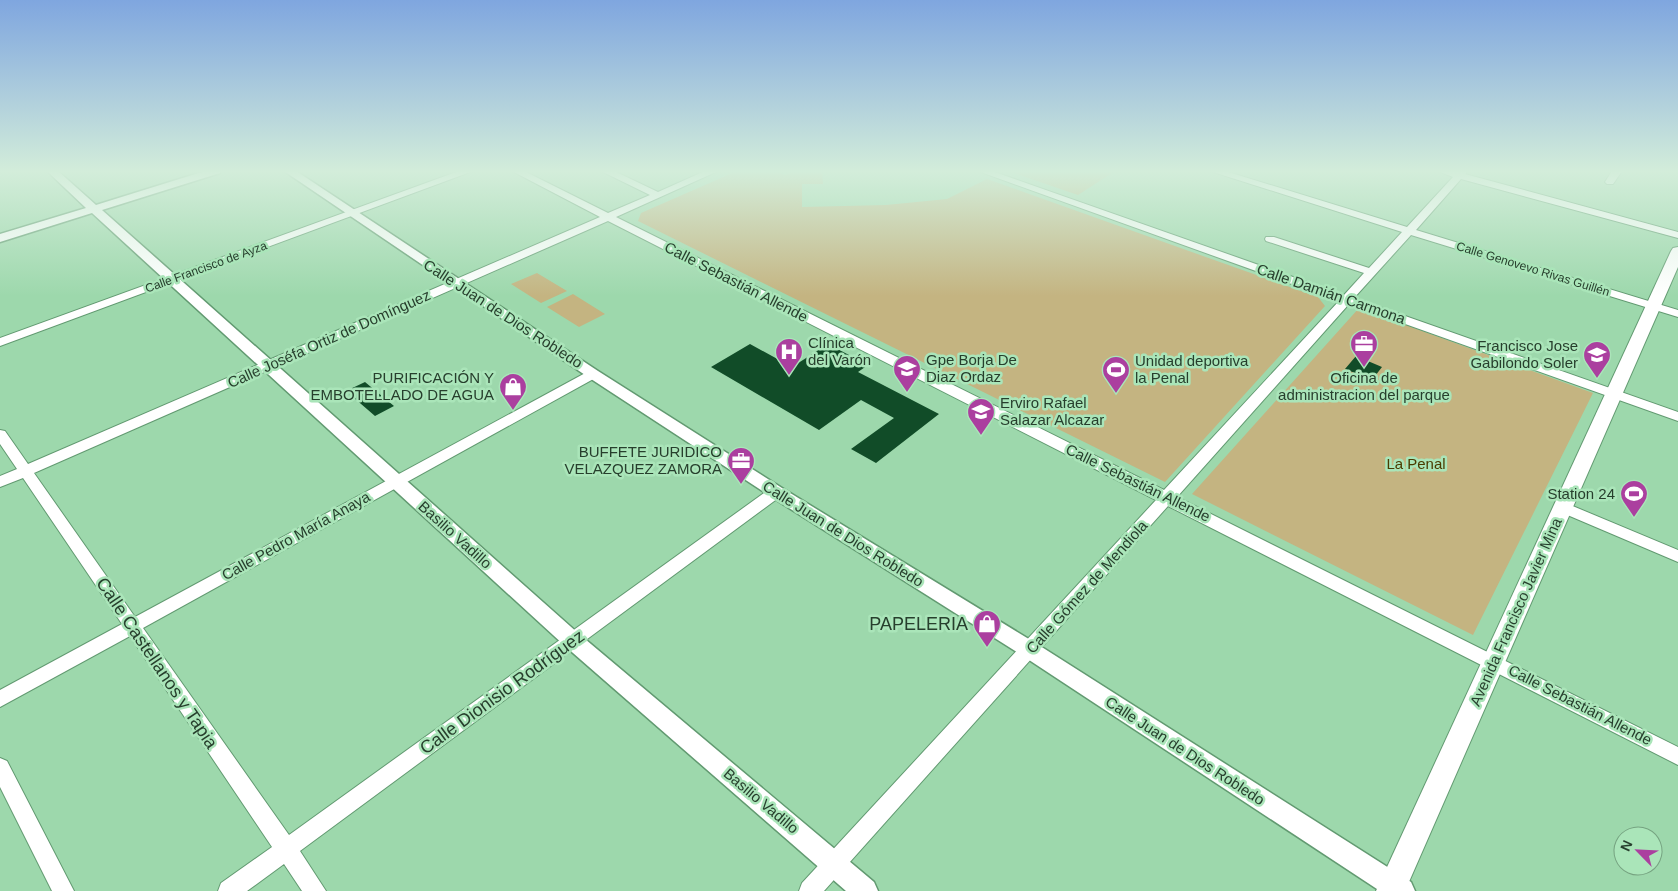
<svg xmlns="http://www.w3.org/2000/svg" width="1678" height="891" font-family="Arial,sans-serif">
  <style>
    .green { fill: #c4b481 }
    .building { fill: #114c28 }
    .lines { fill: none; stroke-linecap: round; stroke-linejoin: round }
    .minor-casing { stroke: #629a71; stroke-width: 2 }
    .tertiary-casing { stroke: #629a71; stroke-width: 3 }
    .secondary-casing { stroke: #629a71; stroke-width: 2 }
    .minor { fill: #fff; fill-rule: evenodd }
    .tertiary { fill: #fff; fill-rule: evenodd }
    .secondary { fill: #fff; fill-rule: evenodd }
    .labels { text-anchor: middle; stroke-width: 5; stroke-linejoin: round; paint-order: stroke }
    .far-street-label { font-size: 12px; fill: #273f2d; stroke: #aae5b9 }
    .street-label { font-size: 15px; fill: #273f2d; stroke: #aae5b9 }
    .poi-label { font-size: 15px; fill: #273f2d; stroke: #aae5b9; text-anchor: start }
    .park-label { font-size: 15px; fill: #4b3b00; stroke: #aae5b9 }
    .near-poi-label { font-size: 18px; fill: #273f2d; stroke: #aae5b9; text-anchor: end }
    .near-street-label { font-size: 18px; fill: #273f2d; stroke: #aae5b9 }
  </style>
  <rect width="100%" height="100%" fill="#9dd8ac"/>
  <path class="green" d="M737 171H776L785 175 794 171H822L823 184H802V207L886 205 947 199 987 179 1318 297 1325 306 1165 482 638 221 641 213Z
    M1008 171H1115L1078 195Z
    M537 273 567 291 541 303 511 284Z
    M573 294 605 314 579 327 547 307Z
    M1359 308 1593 393 1473 635 1192 494Z"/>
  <path class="building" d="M750 344 792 367 828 344 868 365 858 372 939 414 876 463 851 449 894 418 861 400 819 430 711 367Z
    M1356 356 1382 367 1372 380 1345 369Z
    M365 382 394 406 375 416 346 391Z"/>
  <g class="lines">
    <defs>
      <path id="minor" d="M459 171H473L0 346V338Z
        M512 171H524L608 213 650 195 601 171H614L658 192 705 171H718L616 217 1164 490 1339 301 978 171H992L1344 295 1364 273 1266 241 1265 239 1266 237H1274L1369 268 1402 232 1210 171H1225L1407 227 1453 177 1438 171H1468L1465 174 1678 232V238L1461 179 1416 230 1678 310V317L1411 235 1354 298 1678 412V421L1349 304 1177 497 1678 747V765L1168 506 824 891H799L802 883 1156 500 608 221 34 473 135 617 589 371H597L599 374 597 377 143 628 289 835 771 488H781L783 492 781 496 300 851 326 891H302L284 864 247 891H218L221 883 272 847 130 636 0 707V690L122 624 23 478 0 487V476L17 469 0 444V430L5 431 28 464 600 217Z
        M1612 171H1622L1613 184H1607L1605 182Z
        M1563 502 1678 550V562L1558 511 1556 507 1558 503Z
        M0 758 7 761 74 891H52L0 787Z"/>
      <path id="tertiary" d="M47 171H58L96 205 205 171H221L220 173 102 210 579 634 874 882 878 891H846L565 646 92 213 0 242V234L86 208Z
        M284 171H296L598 371 782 488 1037 644 1411 882 1415 891H1380L1023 656 770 496 588 377Z"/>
      <path id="secondary" d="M1678 247V267L1405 891H1376L1671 251 1673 248Z"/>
    </defs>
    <use href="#minor" class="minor-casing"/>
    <use href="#tertiary" class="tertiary-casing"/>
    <use href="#secondary" class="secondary-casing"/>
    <use href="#minor" class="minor"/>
    <use href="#tertiary" class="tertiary"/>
    <use href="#secondary" class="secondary"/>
  </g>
  <linearGradient id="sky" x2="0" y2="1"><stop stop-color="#7fa6df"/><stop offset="0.58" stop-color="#d3edda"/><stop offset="1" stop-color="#d3edda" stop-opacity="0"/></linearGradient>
  <rect width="1678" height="296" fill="url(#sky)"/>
  <defs>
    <symbol id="office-pin" viewBox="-11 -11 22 30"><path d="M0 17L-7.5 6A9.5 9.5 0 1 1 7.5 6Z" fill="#ab3f9f" stroke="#aae5b9"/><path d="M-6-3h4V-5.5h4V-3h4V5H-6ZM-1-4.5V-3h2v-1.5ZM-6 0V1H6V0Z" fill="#fff"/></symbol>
    <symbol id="hospital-pin" viewBox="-11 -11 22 30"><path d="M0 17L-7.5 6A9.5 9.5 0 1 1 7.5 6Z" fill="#ab3f9f" stroke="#aae5b9"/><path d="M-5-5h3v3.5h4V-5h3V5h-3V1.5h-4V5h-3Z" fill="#fff"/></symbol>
    <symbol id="school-pin" viewBox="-11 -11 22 30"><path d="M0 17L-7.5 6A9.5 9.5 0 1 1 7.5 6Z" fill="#ab3f9f" stroke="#aae5b9"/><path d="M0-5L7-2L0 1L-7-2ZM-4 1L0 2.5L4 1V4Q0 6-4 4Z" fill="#fff"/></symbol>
    <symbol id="stadium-pin" viewBox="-11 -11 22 30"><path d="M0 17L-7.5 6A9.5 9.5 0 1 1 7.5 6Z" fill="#ab3f9f" stroke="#aae5b9"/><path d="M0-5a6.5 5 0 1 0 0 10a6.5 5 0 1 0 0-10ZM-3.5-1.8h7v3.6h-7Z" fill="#fff"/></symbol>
    <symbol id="shop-pin" viewBox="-11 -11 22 30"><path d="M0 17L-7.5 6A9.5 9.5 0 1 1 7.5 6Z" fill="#ab3f9f" stroke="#aae5b9"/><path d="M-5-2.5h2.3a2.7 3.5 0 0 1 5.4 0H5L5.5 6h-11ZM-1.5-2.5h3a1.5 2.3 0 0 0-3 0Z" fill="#fff"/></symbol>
  </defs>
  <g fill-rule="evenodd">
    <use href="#office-pin" x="1348" y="328" width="32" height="43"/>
    <use href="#hospital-pin" x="773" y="336" width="32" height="43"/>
    <use href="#school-pin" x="1581" y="339" width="32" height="43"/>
    <use href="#school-pin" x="891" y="353" width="32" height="43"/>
    <use href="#stadium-pin" x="1100" y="354" width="32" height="43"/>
    <use href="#shop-pin" x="497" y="371" width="32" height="43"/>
    <use href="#school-pin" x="965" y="396" width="32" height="43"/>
    <use href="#office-pin" x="725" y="445" width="32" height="43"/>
    <use href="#stadium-pin" x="1618" y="478" width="32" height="43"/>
    <use href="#shop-pin" x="971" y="608" width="32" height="43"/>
  </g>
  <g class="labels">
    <g class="far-street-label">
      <text transform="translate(206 267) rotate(-20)" y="4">Calle Francisco de Ayza</text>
      <text transform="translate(1533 269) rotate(17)" y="4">Calle Genovevo Rivas Guillén</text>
    </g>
    <g class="street-label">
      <text transform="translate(736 282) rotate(27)" y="5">Calle Sebastián Allende</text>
      <text transform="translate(1331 294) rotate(19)" y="5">Calle Damián Carmona</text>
      <text transform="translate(503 314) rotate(33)" y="5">Calle Juan de Dios Robledo</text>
      <text transform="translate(329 339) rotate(-24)" y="5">Calle Joséfa Ortiz de Domínguez</text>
      <text transform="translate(1138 483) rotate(26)" y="5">Calle Sebastián Allende</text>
      <text transform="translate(843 534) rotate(32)" y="5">Calle Juan de Dios Robledo</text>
      <text transform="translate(455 535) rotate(42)" y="5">Basilio Vadillo</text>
      <text transform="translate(296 536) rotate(-29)" y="5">Calle Pedro María Anaya</text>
      <text transform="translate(1087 587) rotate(-48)" y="5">Calle Gómez de Mendiola</text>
      <text transform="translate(1516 612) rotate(-66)" y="5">Avenida Francisco Javier Mina</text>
      <text transform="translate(1580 705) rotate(27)" y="5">Calle Sebastián Allende</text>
      <text transform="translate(1185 751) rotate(33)" y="5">Calle Juan de Dios Robledo</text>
      <text transform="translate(761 801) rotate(40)" y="5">Basilio Vadillo</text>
    </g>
    <g class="poi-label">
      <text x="808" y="348">Clínica<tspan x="808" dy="17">del Varón</tspan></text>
      <text x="1578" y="351" text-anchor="end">Francisco Jose<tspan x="1578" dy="17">Gabilondo Soler</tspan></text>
      <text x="926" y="365">Gpe Borja De<tspan x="926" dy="17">Diaz Ordaz</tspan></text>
      <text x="1135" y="366">Unidad deportiva<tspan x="1135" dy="17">la Penal</tspan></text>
      <text x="494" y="383" text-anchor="end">PURIFICACIÓN Y<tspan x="494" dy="17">EMBOTELLADO DE AGUA</tspan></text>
      <text x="1364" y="383" text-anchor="middle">Oficina de<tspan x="1364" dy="17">administracion del parque</tspan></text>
      <text x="1000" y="408">Erviro Rafael<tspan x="1000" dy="17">Salazar Alcazar</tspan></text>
      <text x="722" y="457" text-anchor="end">BUFFETE JURIDICO<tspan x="722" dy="17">VELAZQUEZ ZAMORA</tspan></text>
      <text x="1615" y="499" text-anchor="end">Station 24</text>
    </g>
    <g class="park-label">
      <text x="1416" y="469">La Penal</text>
    </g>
    <g class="near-poi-label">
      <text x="968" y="630">PAPELERIA</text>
    </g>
    <g class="near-street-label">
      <text transform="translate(157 663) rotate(56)" y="6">Calle Castellanos y Tapia</text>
      <text transform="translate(502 692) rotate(-36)" y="6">Calle Dionisio Rodríguez</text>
    </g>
  </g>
  <g transform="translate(1638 851) rotate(294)"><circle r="24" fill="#aae5b9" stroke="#76a381"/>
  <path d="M0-4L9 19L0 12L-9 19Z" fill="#ab3f9f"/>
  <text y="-8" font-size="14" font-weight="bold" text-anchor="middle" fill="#273f2d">N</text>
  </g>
</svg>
